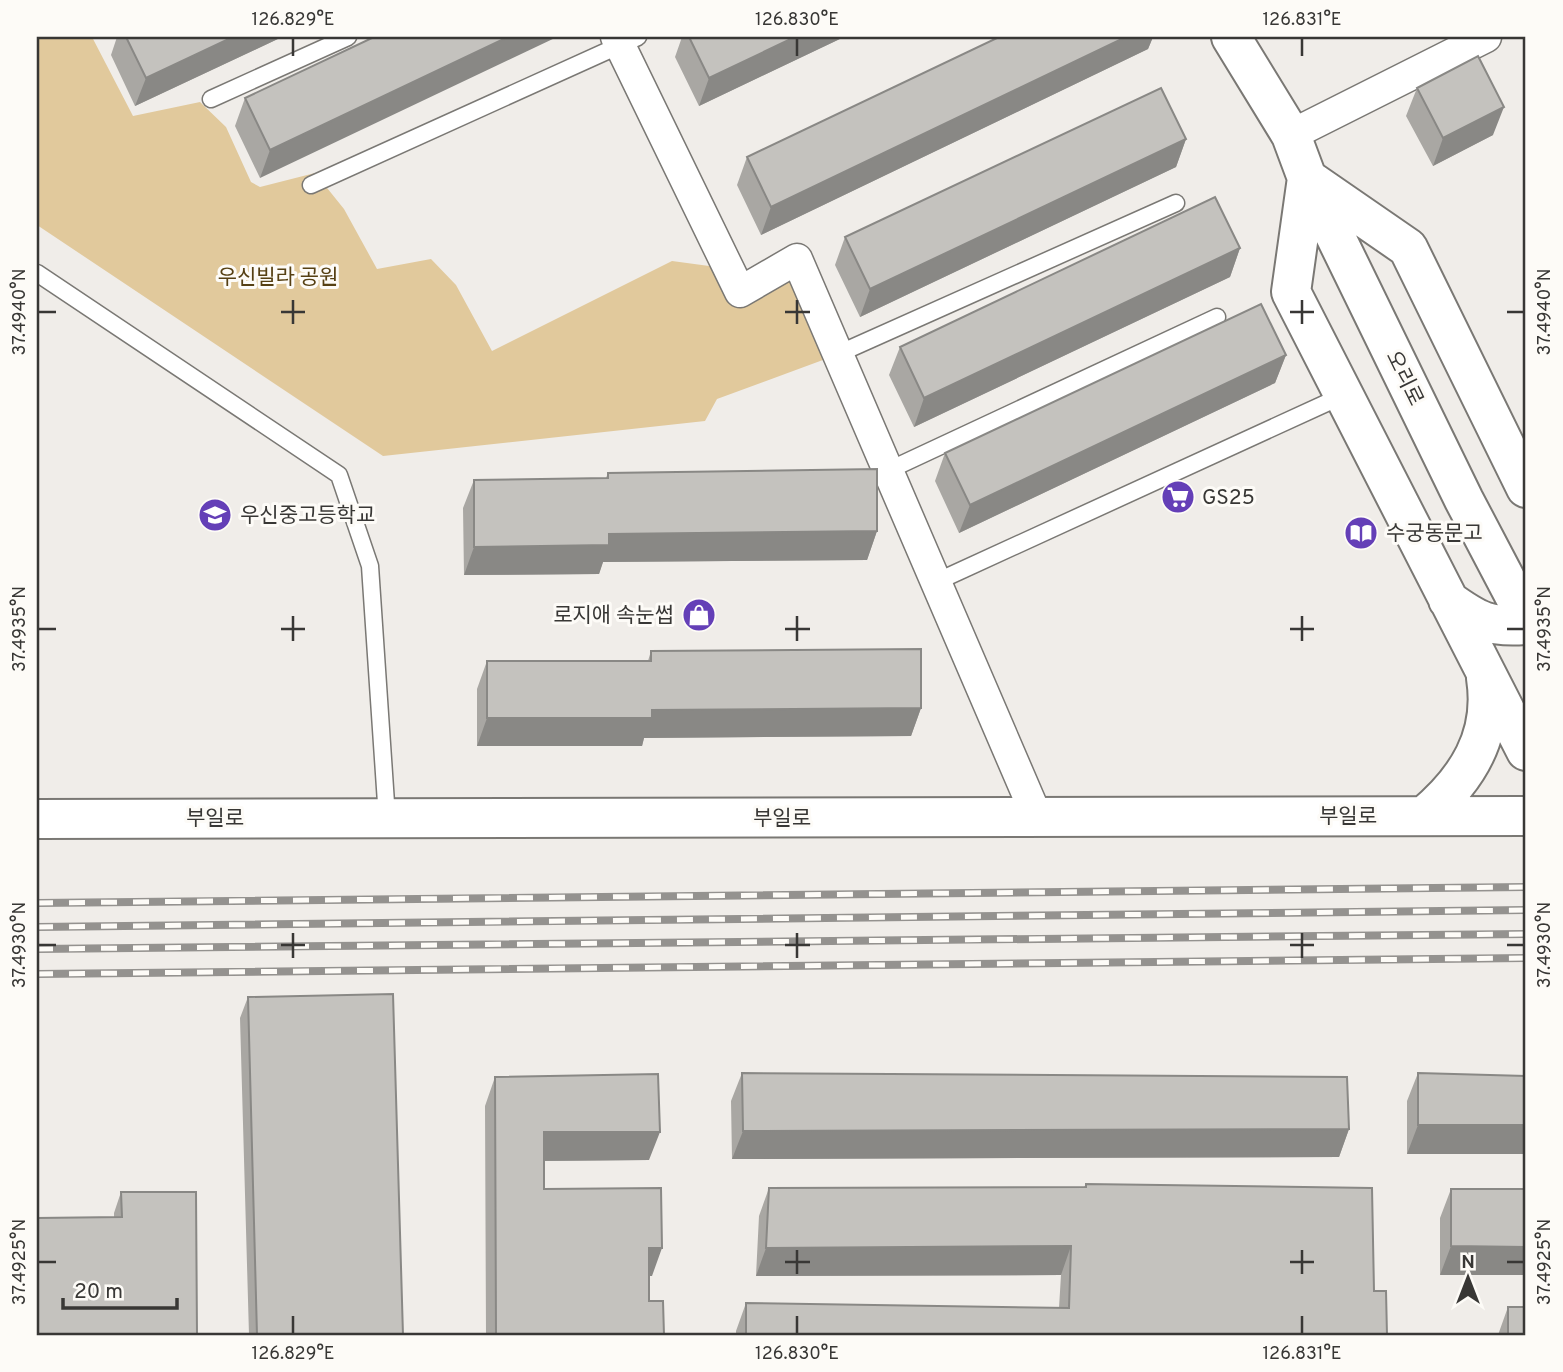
<svg xmlns="http://www.w3.org/2000/svg" width="1563" height="1372" font-family="Overpass,'Noto Sans KR',sans-serif">
  <style>
    .green { fill: #e1c99c }
    .lines { fill: none; stroke-linecap: round; stroke-linejoin: round }
    .lane-casing { stroke: #7a7874; stroke-width: 19 }
    .street-casing { stroke: #7a7874; stroke-width: 33 }
    .secondary-casing { stroke: #7a7874; stroke-width: 42 }
    .lane { stroke: #fff; stroke-width: 16 }
    .street { stroke: #fff; stroke-width: 30 }
    .secondary { stroke: #fff; stroke-width: 38 }
    .rail-casing { stroke: #94928f; stroke-width: 8 }
    .rail { stroke: #fdfbf7; stroke-width: 5; stroke-dasharray: 16; stroke-linecap: butt }
    .wall { fill: #a9a7a3 }
    .shaded-wall { fill: #898885 }
    .building { fill: #c4c2be; stroke: #898885; stroke-width: 2 }
    .ticks { fill: none; stroke: #383735; stroke-width: 2.5 }
    .labels { text-anchor: middle; stroke-width: 6; stroke-linejoin: round; paint-order: stroke }
    .park-label { font-size: 21px; fill: #564013; stroke: #fdfbf7 }
    .street-label { font-size: 21px; fill: #383735; stroke: #fdfbf7 }
    .poi-label { font-size: 21px; fill: #383735; stroke: #fdfbf7; text-anchor: start }
    .neatline { fill: none; stroke: #383735; stroke-width: 2.5 }
    .ticks-label { font-size: 18px; text-anchor: middle; fill: #383735 }
  </style>
  <rect width="100%" height="100%" fill="#f0ede9"/>
  <path class="green" d="M37 37H92L133 116 200 102 226 127 251 182 260 187 315 173 344 209 377 269 431 259 456 285 492 351 672 261 724 268 740 297 784 272 803 296 831 357 717 399 705 421 383 456 37 225Z"/>
  <g class="lines">
    <defs>
      <path id="lane" d="M211 99 348 37
        M311 185 638 37
        M37 273 339 475 370 566 387 818
        M838 354 1176 203
        M887 471 1217 317
        M936 582 1344 395"/>
      <path id="street" d="M616 37 740 292 797 259 1037 817
        M1291 135 1486 37"/>
      <path id="secondary" d="M1231 37 1291 135 1307 178 1464 500 1526 618
        M1307 178 1291 292 1526 751
        M1308 179 1408 248 1526 488
        M1448 600C1477 621 1490 628 1526 625
        M1424 816C1467 780 1495 736 1486 678
        M37 819 1526 816"/>
    </defs>
    <use href="#lane" class="lane-casing"/>
    <use href="#street" class="street-casing"/>
    <use href="#secondary" class="secondary-casing"/>
    <use href="#lane" class="lane"/>
    <use href="#street" class="street"/>
    <use href="#secondary" class="secondary"/>
    <defs>
      <path id="rail" d="M37 903 1526 887
        M37 927 1526 910
        M37 949 1526 934
        M37 974 1526 958"/>
    </defs>
    <use href="#rail" class="rail-casing"/>
    <use href="#rail" class="rail"/>
  </g>
  <path class="wall" d="M117 37H282L135 106 111 55Z
    M374 37 260 178 235 126 245 98Z
    M682 37H844L699 106 675 57Z
    M999 37H1153L1148 49 761 235 737 185 747 157Z
    M1417 88 1493 135 1433 166 1406 116Z
    M1186 139 1176 167 860 317 835 265 845 237Z
    M1240 248 1230 277 914 427 889 375 900 347Z
    M1286 355 1275 383 959 533 935 481 945 453Z
    M608 473 877 531 867 560 603 562 599 574 464 575 463 508 474 480 606 478Z
    M651 651 921 708 911 736 644 738 642 746H477V689L487 661H648Z
    M248 997 403 1335H249L240 1018Z
    M742 1073 1349 1129 1339 1157 732 1159 731 1101Z
    M1418 1073 1526 1154H1407V1101Z
    M495 1077 649 1160 544 1161V1189L652 1276H649V1301L664 1335H486L485 1106Z
    M1086 1184 1374 1291 1387 1335H736V1331L746 1303 1059 1308 1061 1275 756 1276 759 1216 769 1188 1084 1187Z
    M1451 1189H1526L1440 1275V1218Z
    M121 1192 197 1335 114 1217V1213Z
    M1508 1307 1526 1335H1498Z"/>
  <path class="shaded-wall" d="M233 37H282L135 106 146 78Z
    M508 37H557L260 178 270 150Z
    M795 37H844L699 106 709 78Z
    M1126 37H1153L1148 49 761 235 771 207Z
    M1504 107 1493 135 1433 166 1443 138Z
    M1186 139 1176 167 860 317 870 289Z
    M1240 248 1230 277 914 427 924 398Z
    M1286 355 1275 383 959 533 970 505Z
    M877 531 867 560 603 562 599 574 464 575 474 547 609 534Z
    M921 708 911 736 644 738 642 746H477L487 718 652 710Z
    M1418 1125H1526V1154H1407Z
    M1349 1129 1339 1157 732 1159 743 1131Z
    M544 1132H660L649 1160 534 1161Z
    M1071 1246 1061 1275 756 1276 766 1248Z
    M1451 1246 1526 1247V1275H1440Z
    M649 1248H662L652 1276H639Z"/>
  <path class="building" d="M126 37H233L146 78Z
    M374 37H508L270 150 245 98Z
    M689 37H795L709 78Z
    M999 37H1126L771 207 747 157Z
    M1478 56 1504 107 1443 138 1417 88Z
    M1161 88 1186 139 870 289 845 237Z
    M1215 197 1240 248 924 398 900 347Z
    M1261 304 1286 355 970 505 945 453Z
    M877 469V531L609 534V545L474 547V480L608 478V473Z
    M921 649V708L652 710V718H487V661H651V651Z
    M393 994 403 1335H257L248 997Z
    M742 1073 1347 1077 1349 1129 743 1131Z
    M1418 1073 1526 1076V1125H1418Z
    M658 1074 660 1132H544V1189L661 1188 662 1248H649V1301H663L664 1335H496L495 1077Z
    M1086 1184 1372 1188 1374 1291H1386L1387 1335H746V1303L1069 1308 1071 1246 766 1248 769 1188 1086 1187Z
    M1451 1189H1526V1247L1451 1246Z
    M121 1192H196L197 1335H37V1218L122 1217Z
    M1508 1307H1526V1335H1508Z"/>
  <path class="ticks" d="M293 38V56M797 38V56M1302 38V56M293 300V324M797 300V324M1302 300V324M38 312H56M281 312H305M785 312H810M1290 312H1314M1507 312H1524M293 616V641M797 616V641M1302 616V641M38 629H56M281 629H305M785 629H810M1290 629H1314M1507 629H1524M293 933V958M797 933V958M1302 933V958M38 945H56M281 945H305M785 945H810M1290 945H1314M1507 945H1524M797 1250V1274M1302 1250V1274M38 1262H56M785 1262H810M1290 1262H1314M1507 1262H1524M293 1316V1334M797 1316V1334M1302 1316V1334"/>
  <defs>
    <symbol id="supermarket-disc" viewBox="-11 -11 22 22"><circle r="9.5" fill="#643fb7" stroke="#fdfbf7"/><path d="M-6-5.5h2.5l.6 2H6L4.5 2H-2.5L-4.4-4H-6ZM-1.5 3.2a1.3 1.3 0 1 0 .1 0ZM3 3.2a1.3 1.3 0 1 0 .1 0Z" fill="#fff"/></symbol>
    <symbol id="school-disc" viewBox="-11 -11 22 22"><circle r="9.5" fill="#643fb7" stroke="#fdfbf7"/><path d="M0-5L7-2L0 1L-7-2ZM-4 1L0 2.5L4 1V4Q0 6-4 4Z" fill="#fff"/></symbol>
    <symbol id="library-disc" viewBox="-11 -11 22 22"><circle r="9.5" fill="#643fb7" stroke="#fdfbf7"/><path d="M-6-4Q-3-5.5-.7-3.5V5Q-3 3-6 4ZM6-4Q3-5.5 .7-3.5V5Q3 3 6 4Z" fill="#fff"/></symbol>
    <symbol id="shop-disc" viewBox="-11 -11 22 22"><circle r="9.5" fill="#643fb7" stroke="#fdfbf7"/><path d="M-5-2.5h2.3a2.7 3.5 0 0 1 5.4 0H5L5.5 6h-11ZM-1.5-2.5h3a1.5 2.3 0 0 0-3 0Z" fill="#fff"/></symbol>
  </defs>
  <g fill-rule="evenodd">
    <use href="#supermarket-disc" x="1159" y="478" width="38" height="38"/>
    <use href="#school-disc" x="196" y="496" width="38" height="38"/>
    <use href="#library-disc" x="1342" y="514" width="38" height="38"/>
    <use href="#shop-disc" x="680" y="596" width="38" height="38"/>
  </g>
  <g class="labels">
    <g class="park-label">
      <text x="278" y="284">우신빌라 공원</text>
    </g>
    <g class="street-label">
      <text transform="translate(1405 378) rotate(64)" y="7">오리로</text>
      <text x="1348" y="823">부일로</text>
      <text x="215" y="825">부일로</text>
      <text x="782" y="825">부일로</text>
    </g>
    <g class="poi-label">
      <text x="1202" y="504">GS25</text>
      <text x="240" y="522">우신중고등학교</text>
      <text x="1386" y="540">수궁동문고</text>
      <text x="674" y="622" text-anchor="end">로지애 속눈썹</text>
    </g>
  </g>
  <rect width="1563" height="1372" fill="none" stroke="#fdfbf7" stroke-width="77"/>
  <g transform="translate(1468 1278)" stroke="#fdfbf7" stroke-width="5" paint-order="stroke">
  <path d="M0-5L12 26L0 18L-12 26Z" fill="#383735"/>
  <text y="-10" font-size="19" font-weight="bold" text-anchor="middle" fill="#383735">N</text>
  </g>
  <path d="M63 1298v10h114v-10" fill="none" stroke="#383735" stroke-width="3.5"/>
  <text x="74" y="1298" font-size="21" fill="#383735" stroke="#fdfbf7" stroke-width="5" paint-order="stroke">20 m</text>
  <rect x="38" y="38" width="1486" height="1296" class="neatline"/>
  <g class="ticks-label">
    <text x="293" y="25">126.829°E</text>
    <text x="797" y="25">126.830°E</text>
    <text x="1302" y="25">126.831°E</text>
    <text transform="translate(19 312) rotate(-90)" y="6">37.4940°N</text>
    <text transform="translate(1544 312) rotate(-90)" y="6">37.4940°N</text>
    <text transform="translate(19 629) rotate(-90)" y="6">37.4935°N</text>
    <text transform="translate(1544 629) rotate(-90)" y="6">37.4935°N</text>
    <text transform="translate(19 945) rotate(-90)" y="6">37.4930°N</text>
    <text transform="translate(1544 945) rotate(-90)" y="6">37.4930°N</text>
    <text transform="translate(19 1262) rotate(-90)" y="6">37.4925°N</text>
    <text transform="translate(1544 1262) rotate(-90)" y="6">37.4925°N</text>
    <text x="293" y="1359">126.829°E</text>
    <text x="797" y="1359">126.830°E</text>
    <text x="1302" y="1359">126.831°E</text>
  </g>
</svg>
